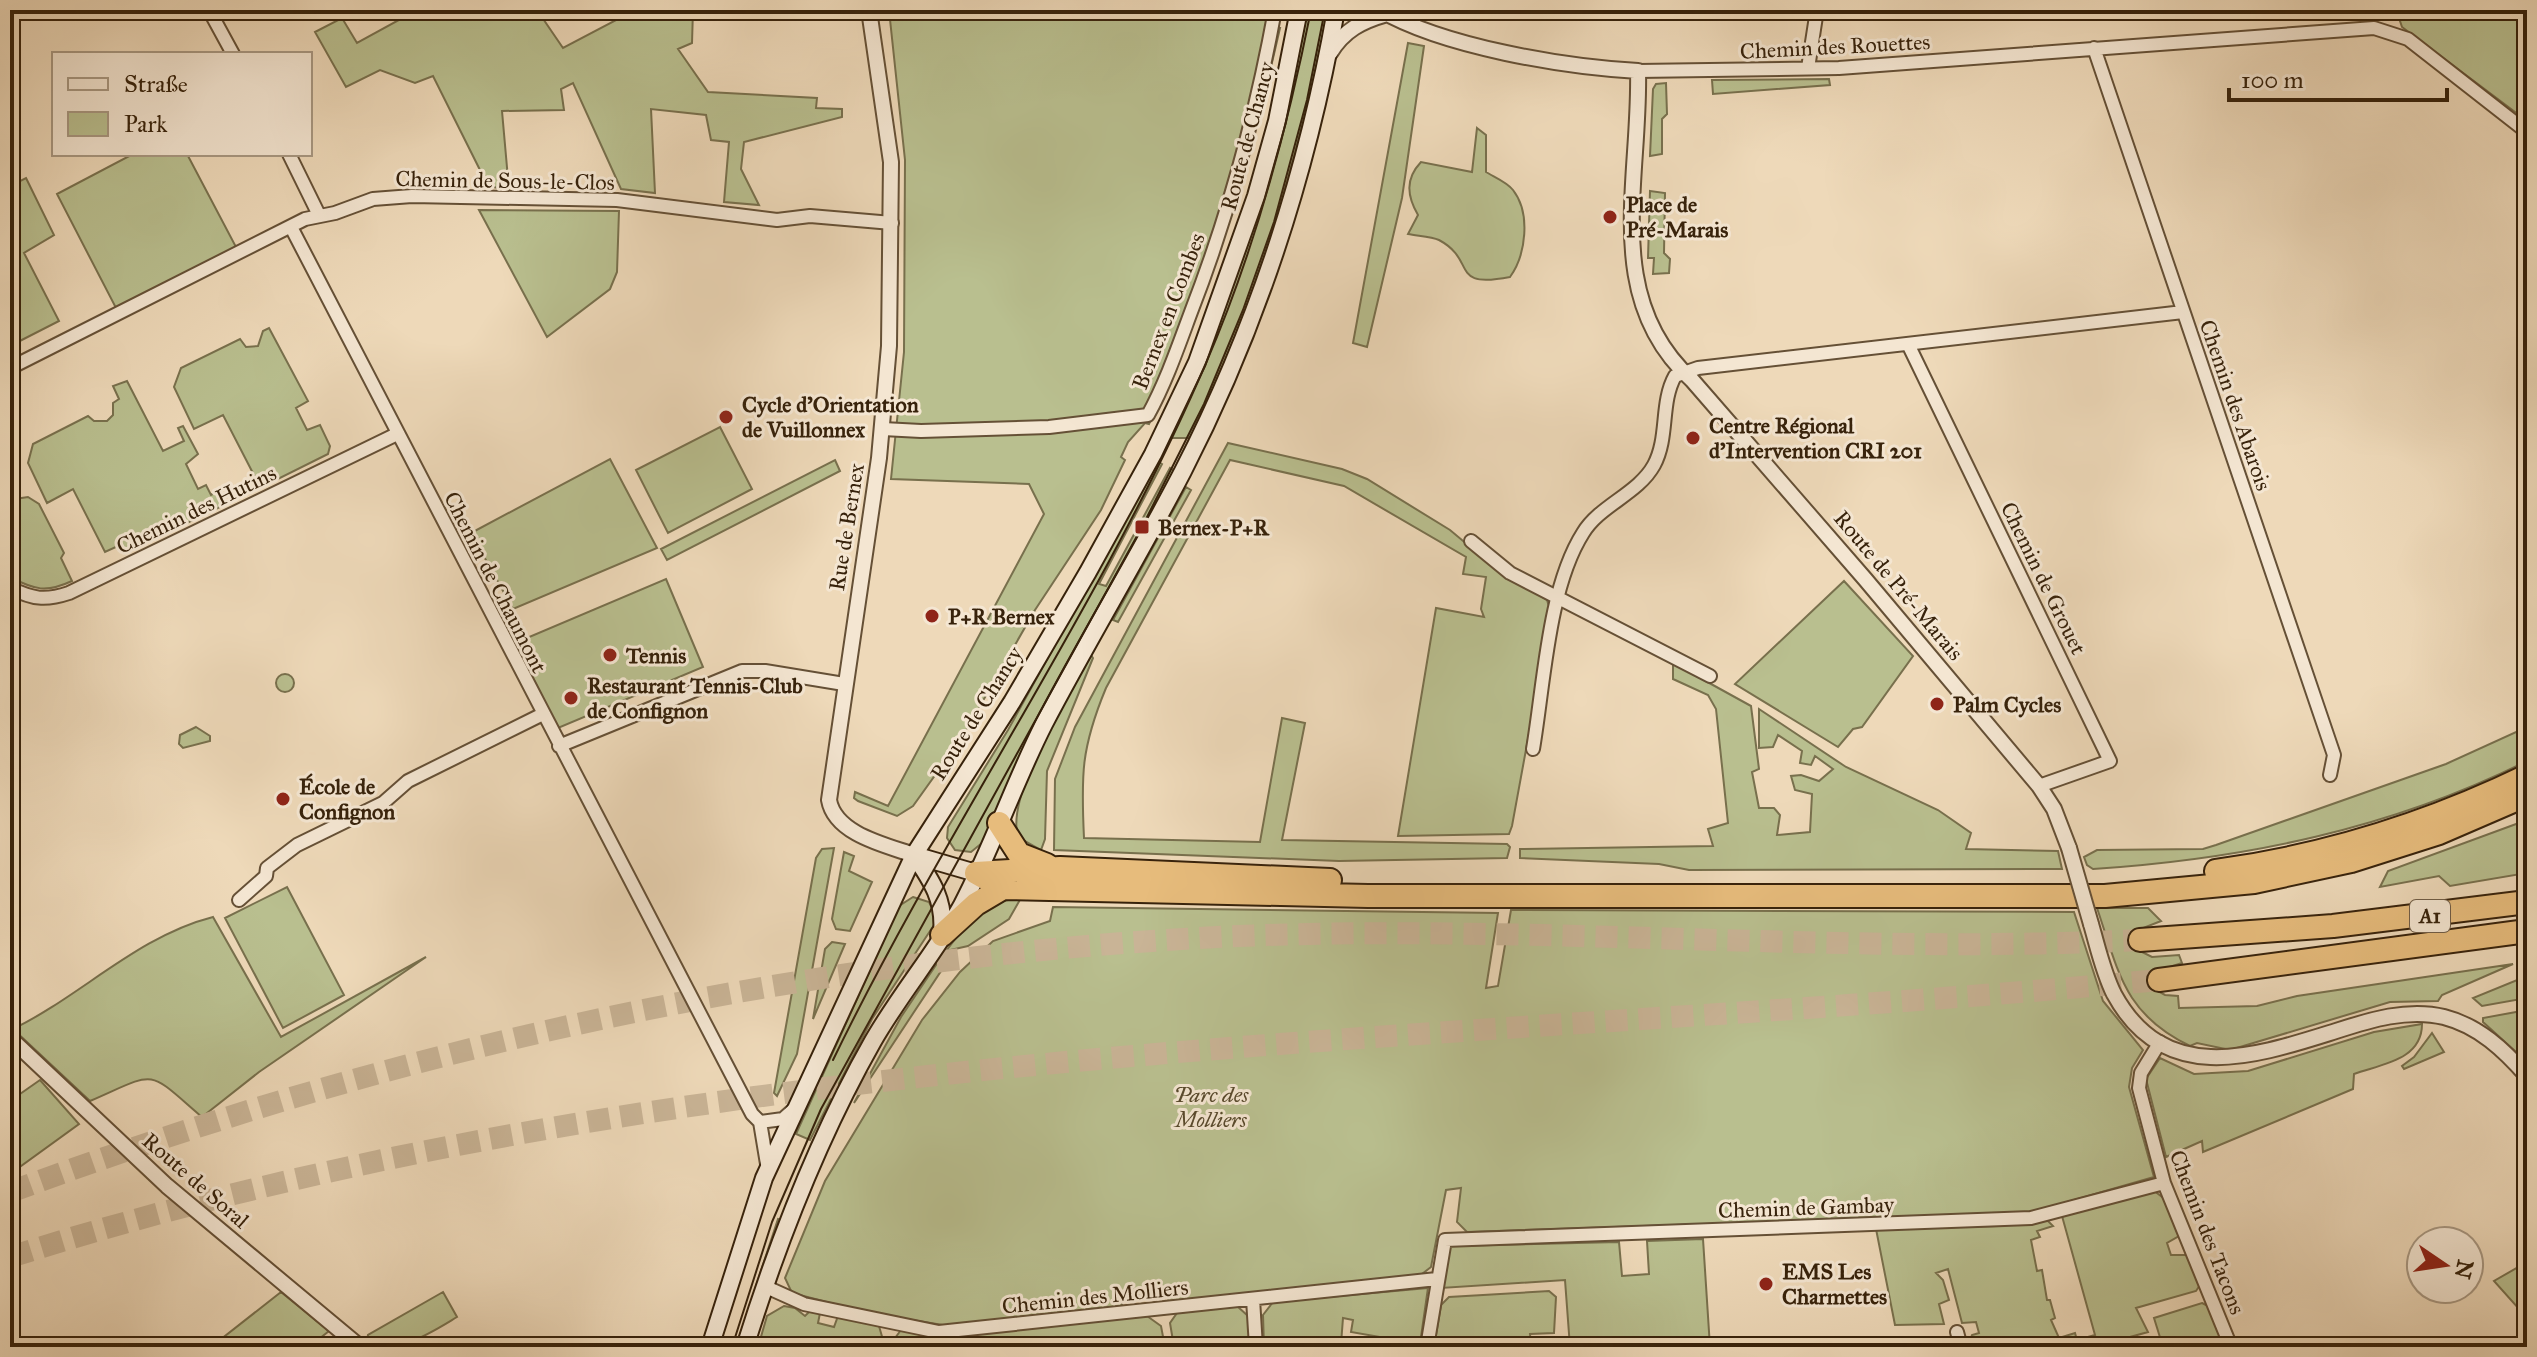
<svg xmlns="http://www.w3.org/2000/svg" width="2537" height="1357" font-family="'IM FELL Great Primer',serif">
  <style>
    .green { fill: #b9bf8f; stroke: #78704d; stroke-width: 2 }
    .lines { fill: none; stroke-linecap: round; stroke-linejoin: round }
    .motorway-tunnel { stroke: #c9b496; stroke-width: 22; stroke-dasharray: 22 11; stroke-linecap: butt }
    .minor-casing { stroke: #655036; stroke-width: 16 }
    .tertiary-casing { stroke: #655036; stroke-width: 18 }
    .secondary-casing { stroke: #37220b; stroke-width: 20 }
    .motorway-casing { stroke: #37220b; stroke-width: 26 }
    .minor { stroke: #f4e6d2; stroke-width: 12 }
    .tertiary { stroke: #f4e6d2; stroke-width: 14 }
    .secondary { stroke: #f4e6d2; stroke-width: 16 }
    .motorway { stroke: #e7bc7c; stroke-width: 22 }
    .tram { stroke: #37220b; stroke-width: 2 }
    .tertiary-bridge-casing { stroke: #655036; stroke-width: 18; stroke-linecap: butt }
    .tertiary-bridge { stroke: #f4e6d2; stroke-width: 14 }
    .poi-dot { fill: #8f2418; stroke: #f4e6d2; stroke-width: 3 }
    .labels { text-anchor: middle; stroke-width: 6; stroke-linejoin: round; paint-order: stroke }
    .shield { fill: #f4e6d2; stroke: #705d47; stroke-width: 2 }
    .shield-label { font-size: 20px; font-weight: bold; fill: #37220b }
    .street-label { font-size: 22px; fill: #37220b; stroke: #f4e6d2 }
    .poi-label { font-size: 22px; font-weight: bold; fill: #37220b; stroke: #f4e6d2; text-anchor: start }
    .park-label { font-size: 22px; font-style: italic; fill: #58492c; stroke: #f4e6d2 }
  </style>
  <rect width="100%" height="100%" fill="#eed9b9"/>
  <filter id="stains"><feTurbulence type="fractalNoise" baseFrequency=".0025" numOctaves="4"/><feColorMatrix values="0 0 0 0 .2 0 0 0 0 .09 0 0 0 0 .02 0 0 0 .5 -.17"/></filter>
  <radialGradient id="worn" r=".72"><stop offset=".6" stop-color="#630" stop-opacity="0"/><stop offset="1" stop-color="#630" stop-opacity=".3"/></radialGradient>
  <path class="green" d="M417 10H537L563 48 635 10 646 13 652 10H693L692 43 678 49 708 92 817 98 816 108 842 109V117L744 142 741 169 759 205 724 202 729 142 711 140 706 115 651 109 655 193 621 189 573 83 561 89 564 110 502 111 509 190 488 186 433 76 415 83 380 70 346 87 315 32 342 18 357 43Z
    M889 10H1279L1276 28H1280C1248 170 1210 292 1149 424L1145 423 1128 442 1121 457 1125 460 1101 510 1035 610 961 739 913 806 897 816 858 801 854 798 855 792 888 806 1044 514 1029 484 891 479 904 352 905 160Z
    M2411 10H2527V121L2402 27 2398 15Z
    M1307 12 1327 16C1297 162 1256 303 1192 438H1169C1232 295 1276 165 1307 12Z
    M1408 43 1424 46 1402 198 1367 347 1353 343Z
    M1829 79 1830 85 1713 94 1712 80Z
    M1666 83 1667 114 1662 119V154L1650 156 1653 89 1656 84Z
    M1477 128 1486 135V172C1494 177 1507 182 1513 190 1531 213 1526 255 1510 277 1448 289 1478 261 1439 240 1431 236 1417 236 1408 234L1418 215C1407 196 1405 179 1421 162L1472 172Z
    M133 154H187L236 247 116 308 57 194Z
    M26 178 54 235 24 253 59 321 10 346V186Z
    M1650 191 1665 193 1664 253 1670 259 1669 273 1653 274 1654 258H1648Z
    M479 210 619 211 617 272 610 289 547 337Z
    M269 328 308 401 296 408 307 430 320 425 330 446 328 454 274 481 269 471 256 479 223 415 194 429 174 387 181 368 240 339 246 347 258 346 263 331Z
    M127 381 163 451 184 441 178 428 183 426 198 454 186 464 198 489 206 485 211 495 217 492 222 506 125 553 118 546 105 552 73 489 47 503 28 463 33 444 88 416 94 421H107L113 415V403L119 399 113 386Z
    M720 427 752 489 668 533 636 470Z
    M1228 443 1342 469 1367 479 1450 530 1493 566 1547 600 1551 613 1512 826 1509 834 1398 836 1436 608 1484 617 1481 609 1486 577 1463 574 1466 557 1344 486 1230 460 1106 688C1081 748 1081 775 1084 838L1260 842 1282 718 1305 723 1282 840 1507 844 1510 847 1507 858 1339 861 1054 850 1055 779 1075 727Z
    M610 459 657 548 513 609 471 533Z
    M835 460 840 471 667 560 661 549Z
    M1157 461 1162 464 1099 584 1106 586 1170 468 1175 471 1026 743 982 843 971 852 955 850 947 838 948 827 1008 730Z
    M1186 487 1191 490 1118 622 1113 620Z
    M28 497 39 504 64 553 61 558 72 581C46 593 35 590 10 577V509L15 499Z
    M666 579 703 667 558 728 515 643Z
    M1844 581 1913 656 1862 727 1853 729 1838 747 1735 684Z
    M1091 655 1093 658 1047 771 1045 839 1041 850 1018 837C1005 795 1069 694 1091 655Z
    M1673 663 1751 706 1759 769 1752 772 1759 808H1774L1780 815 1777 835 1810 832 1812 794 1795 790 1791 776 1801 775 1819 781 1833 769 1815 756 1811 765 1800 763 1802 751 1778 735 1773 747 1759 748V709L1846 767 1938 810 1971 833 1966 849 2058 851 2062 869 1689 870 1659 864 1520 858V849L1713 846 1708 829 1728 823 1716 709 1708 695 1673 679Z
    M276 683a9 9 0 1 1 18 0a9 9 0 1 1-18 0Z
    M196 727 210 736V741L183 748 179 744 180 735Z
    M2527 727V761C2391 829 2244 859 2093 869L2087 865 2084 857 2097 850 2203 849 2216 845 2446 764Z
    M2527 820V873L2450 886 2439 876 2380 887 2388 871Z
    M834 848 797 1054 777 1096 774 1093 816 858 822 849Z
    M844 852 854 856 849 871 872 882 850 931 836 929 832 919Z
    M287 887 344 995 283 1028 225 918Z
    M913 897 929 902 935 914 934 925 872 1019 810 1140 796 1134 899 906Z
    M1021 898 1009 919 968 946 946 951C969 921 980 902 1021 898Z
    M1053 907 1498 913 1486 988 1498 986 1511 910 2074 912 2103 1001 2143 1050 2132 1068 2129 1087 2154 1177 2029 1213 1467 1232 1457 1222 1461 1188 1446 1190 1431 1267 1422 1274 1395 1280 1170 1302 1164 1292 1125 1298 1120 1308 949 1326 869 1313 792 1293 785 1278 825 1181 922 1020 960 972 993 941 1050 921Z
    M2097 908H2148L2161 921 2143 928 2135 937 2138 950 2152 957 2179 955 2182 963 2157 971 2154 989 2165 995 2178 996 2179 1008 2257 1006 2297 996 2513 964 2442 995 2438 1001 2390 1002 2230 1050 2197 1043 2190 1046C2124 1014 2119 973 2097 908Z
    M213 917 281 1037 426 957 259 1072 202 1117C145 1068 159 1071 90 1101L13 1029C81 996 138 936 213 917Z
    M832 942 845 944 813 1019 825 949Z
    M940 959 943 968 854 1103 901 1017Z
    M2527 976V998L2482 1006 2473 998Z
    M2527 1010V1062L2483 1022V1018Z
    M2422 1024C2422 1060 2382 1064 2354 1074L2353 1089 2203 1152 2202 1141 2166 1157 2146 1079 2160 1058 2194 1074 2248 1071 2374 1032Z
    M2432 1033 2444 1052 2404 1069 2402 1066 2414 1057Z
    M40 1080 79 1124 10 1174V1101Z
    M2153 1190 2166 1200 2179 1236 2167 1243 2171 1255H2187L2200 1285 2196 1291 2136 1308 2148 1332 2130 1337 2131 1340 2123 1342 2125 1347H1968L1972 1335 1979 1333 1976 1322 1962 1323 1948 1269 1936 1273 1943 1280 1949 1300 1939 1304 1944 1324 1895 1325 1876 1229 1998 1226 2047 1220 2053 1226 2037 1231 2040 1237 2031 1240 2037 1271 2042 1270 2047 1300H2050L2055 1318 2051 1320 2059 1338 2075 1333 2077 1340 2095 1335 2062 1216Z
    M778 1219 783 1221 741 1347H736Z
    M1703 1239 1710 1347H1570L1565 1280 1441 1288 1449 1246 1619 1242 1622 1276 1649 1274 1647 1241Z
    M2527 1262V1318L2494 1281Z
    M1428 1288 1420 1344 1351 1332 1353 1320 1343 1318 1341 1344 1355 1347H1264L1263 1315 1273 1302Z
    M1549 1291 1556 1297 1554 1333 1530 1334 1531 1347H1434L1441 1305 1449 1297Z
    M281 1292 329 1331 309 1347H211Z
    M443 1292 457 1317C432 1332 395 1357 367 1341L368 1335Z
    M2202 1303 2208 1306 2225 1347H2163L2154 1318Z
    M784 1306 795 1308 805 1316 810 1311 820 1313 818 1323 834 1327 838 1316 879 1326 883 1340 892 1342 901 1330 935 1338 937 1347H758L767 1316Z
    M1237 1306 1248 1316 1250 1347H1174L1170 1323 1177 1313Z
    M1147 1316 1161 1326 1165 1347H946L945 1342 948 1337Z"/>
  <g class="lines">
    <path class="motorway-tunnel" d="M10 1192C405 1045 818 955 1239 936 1539 924 1840 955 2140 940
      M10 1257C705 1037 1440 1047 2159 980"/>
    <defs>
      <path id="minor" d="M209 10 233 54
        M2094 48 2334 755 2330 775
        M1808 68 1817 10
        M1638 71 1839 68 2374 28 2408 39 2527 132
        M289 154 319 215
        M291 227 752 1114 760 1122 768 1170
        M1908 344 2110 761 2039 786
        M10 368 305 219 335 213 373 199 412 196 617 200 777 220 810 216 892 223
        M883 429 921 431 1049 427 1148 415C1166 382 1178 347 1191 312 1229 214 1256 114 1275 10
        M1471 541 1510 573 1710 676
        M10 588C33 599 45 601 69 593L397 434
        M559 746 742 671H765L844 684
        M1533 749C1544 685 1548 588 1583 533 1600 505 1638 494 1654 465 1669 437 1660 403 1675 376L1698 368 2183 312
        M239 900 266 876 267 868 297 845 383 803 408 781 543 714
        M2160 1042 2141 1073 2139 1088 2164 1183 2231 1347
        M760 1122 783 1119 793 1110
        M764 1286 804 1304 939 1332 1437 1279
        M1253 1299 1256 1347
        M1957 1332 1961 1347
        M1427 1347 1445 1240 2031 1218 2164 1183"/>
      <path id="tertiary" d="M869 10 891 162 889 346 879 458 829 800C835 834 885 845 914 855
        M1380 10C1444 47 1564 67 1638 71 1641 179 1601 298 1692 380L1865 579 2039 786 2054 809 2069 848
        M1330 53C1344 30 1362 21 1387 14
        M2091 924C2098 948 2103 972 2114 994 2165 1088 2256 1056 2336 1031 2370 1020 2408 1008 2444 1017 2479 1026 2504 1050 2527 1076
        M10 1038 167 1186 360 1347"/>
      <path id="secondary" d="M914 855C932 881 945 901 942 933
        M914 855 976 873
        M710 1347 764 1178 914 855 1012 702 1088 572 1153 454 1197 362 1256 196 1277 121 1299 10
        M745 1347C778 1241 818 1138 873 1041 900 994 936 952 962 905 993 846 1014 783 1044 724 1089 638 1139 556 1183 471 1257 327 1308 169 1336 10"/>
      <path id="motorway" d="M999 823 1019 854 1047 865
        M2216 871C2325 856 2428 824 2527 776
        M976 873 1003 888 1368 896H2105L2254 882 2351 861 2439 833 2527 795
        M976 873 1060 868 1330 880
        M942 935 976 904 1003 888
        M2140 940 2333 926 2527 902
        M2159 980 2527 931"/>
    </defs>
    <use href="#minor" class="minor-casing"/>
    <use href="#tertiary" class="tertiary-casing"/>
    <use href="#secondary" class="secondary-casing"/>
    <use href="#motorway" class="motorway-casing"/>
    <use href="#minor" class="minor"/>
    <use href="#tertiary" class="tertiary"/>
    <use href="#secondary" class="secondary"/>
    <use href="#motorway" class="motorway"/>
    <path class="tram" d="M833 1060C948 823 1102 605 1206 363 1255 250 1287 131 1311 10
      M732 1347 772 1222 821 1109 1142 527 1204 404 1243 310 1274 222 1307 100 1325 10"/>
    <defs>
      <path id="tertiary-bridge" d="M2069 848 2091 924"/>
    </defs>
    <use href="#tertiary-bridge" class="tertiary-bridge-casing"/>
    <use href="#tertiary-bridge" class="tertiary-bridge"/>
  </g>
  <g class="poi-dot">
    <circle cx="1610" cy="217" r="8"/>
    <circle cx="726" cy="417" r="8"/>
    <circle cx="1693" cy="438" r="8"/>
    <rect x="1134" y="519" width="16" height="16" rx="4"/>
    <circle cx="932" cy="616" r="8"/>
    <circle cx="610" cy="655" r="8"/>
    <circle cx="571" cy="698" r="8"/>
    <circle cx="1937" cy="704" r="8"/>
    <circle cx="283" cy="799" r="8"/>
    <circle cx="1766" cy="1284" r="8"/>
  </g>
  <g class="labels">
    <rect class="shield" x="2410" y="900" width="40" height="32" rx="6"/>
    <g class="shield-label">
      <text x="2430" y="923">A1</text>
    </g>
    <g class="street-label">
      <text transform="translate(1835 46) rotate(-3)" y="8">Chemin des Rouettes</text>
      <text transform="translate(1247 136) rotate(-75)" y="8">Route de Chancy</text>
      <text transform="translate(505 180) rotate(1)" y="8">Chemin de Sous-le-Clos</text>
      <text transform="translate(1168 311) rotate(-69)" y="8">Bernex en Combes</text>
      <text transform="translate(2236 405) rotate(71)" y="8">Chemin des Abarois</text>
      <text transform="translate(196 509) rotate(-26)" y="8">Chemin des Hutins</text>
      <text transform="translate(846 527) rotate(-81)" y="8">Rue de Bernex</text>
      <text transform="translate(2044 578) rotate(64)" y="8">Chemin de Grouet</text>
      <text transform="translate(496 582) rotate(63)" y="8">Chemin de Chaumont</text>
      <text transform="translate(1899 585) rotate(50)" y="8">Route de Pré-Marais</text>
      <text transform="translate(976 713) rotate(-58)" y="8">Route de Chancy</text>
      <text transform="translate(196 1180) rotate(41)" y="8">Route de Soral</text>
      <text transform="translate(1806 1207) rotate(-2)" y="8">Chemin de Gambay</text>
      <text transform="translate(2208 1232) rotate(69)" y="8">Chemin des Tacons</text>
      <text transform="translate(1095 1296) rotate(-6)" y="8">Chemin des Molliers</text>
    </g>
    <g class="poi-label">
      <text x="1626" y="212">Place de<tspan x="1626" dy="25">Pré-Marais</tspan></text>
      <text x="742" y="412">Cycle d'Orientation<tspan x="742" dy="25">de Vuillonnex</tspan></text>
      <text x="1709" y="433">Centre Régional<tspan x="1709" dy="25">d'Intervention CRI 201</tspan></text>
      <text x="1158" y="535">Bernex-P+R</text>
      <text x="948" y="624">P+R Bernex</text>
      <text x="626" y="663">Tennis</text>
      <text x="587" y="693">Restaurant Tennis-Club<tspan x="587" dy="25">de Confignon</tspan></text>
      <text x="1953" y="712">Palm Cycles</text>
      <text x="299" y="794">École de<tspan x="299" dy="25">Confignon</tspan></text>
      <text x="1782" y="1279">EMS Les<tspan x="1782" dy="25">Charmettes</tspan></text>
    </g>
    <g class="park-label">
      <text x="1211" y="1102">Parc des<tspan x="1211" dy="25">Molliers</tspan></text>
    </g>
  </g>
  <rect width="2537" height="1357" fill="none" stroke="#eed9b9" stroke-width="40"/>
  <rect x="12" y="12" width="2513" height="1333" fill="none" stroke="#37220b" stroke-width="4"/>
  <rect x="20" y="20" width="2497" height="1317" fill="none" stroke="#37220b" stroke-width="2"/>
  <rect x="52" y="52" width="260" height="104" fill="#f4e6d2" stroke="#a89882" stroke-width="2"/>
  <rect x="68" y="78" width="40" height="12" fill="#f4e6d2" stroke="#a89882" stroke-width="2"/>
  <text x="124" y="92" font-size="24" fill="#37220b">Straße</text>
  <rect x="68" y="112" width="40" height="24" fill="#b9bf8f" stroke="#a89882" stroke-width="2"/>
  <text x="124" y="132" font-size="24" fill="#37220b">Park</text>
  <g transform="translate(2445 1265) rotate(103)"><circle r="38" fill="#f4e6d2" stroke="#a89882" stroke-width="2"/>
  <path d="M0-6L14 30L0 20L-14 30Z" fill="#8f2418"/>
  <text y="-12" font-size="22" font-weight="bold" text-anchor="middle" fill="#37220b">N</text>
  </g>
  <path d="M2229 88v12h218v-12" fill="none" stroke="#37220b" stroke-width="4"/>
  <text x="2241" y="88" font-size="24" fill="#37220b" stroke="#f4e6d2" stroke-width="6" paint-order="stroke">100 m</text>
  <rect width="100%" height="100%" filter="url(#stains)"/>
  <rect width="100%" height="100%" fill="url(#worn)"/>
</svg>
